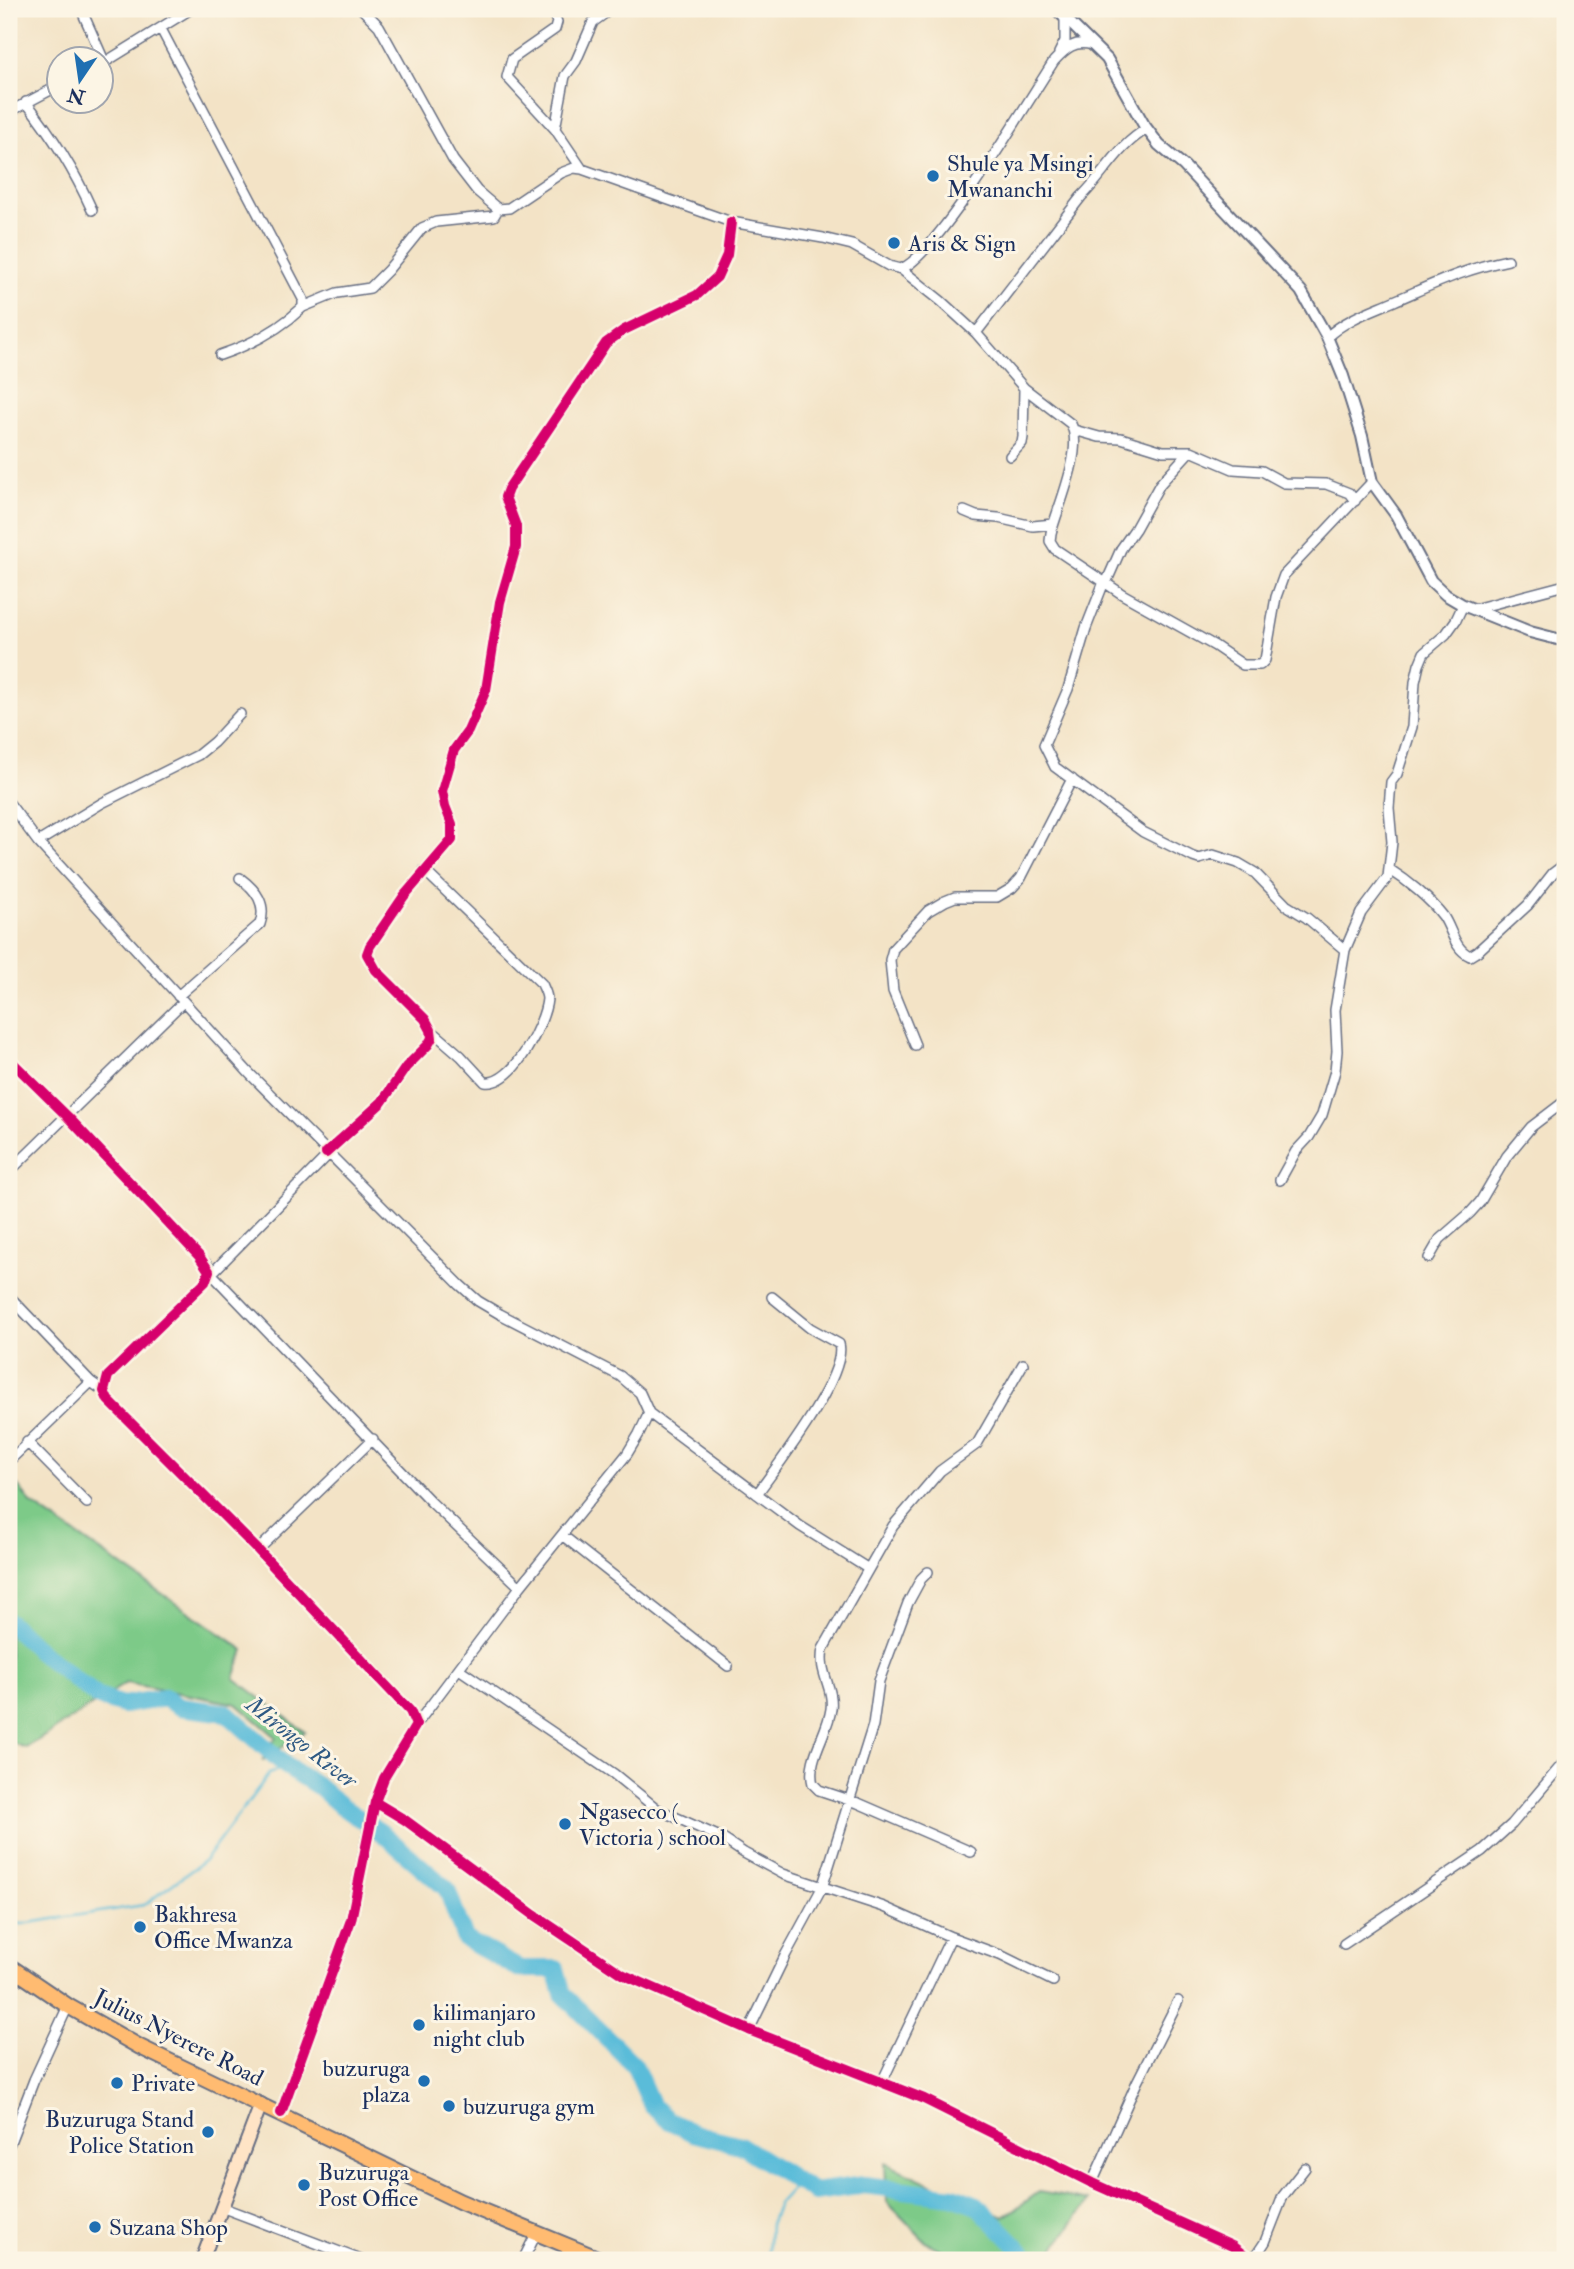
<svg xmlns="http://www.w3.org/2000/svg" width="1574" height="2269" font-family="'IM FELL Double Pica',serif">
  <style>
    .green { fill: #7dca88; stroke: #4c7c73; stroke-width: 2 }
    .lines { fill: none; stroke-linecap: round; stroke-linejoin: round }
    .stream { stroke: #5abcd9; stroke-width: 2.5 }
    .river { stroke: #5abcd9; stroke-width: 18 }
    .minor-casing { stroke: #676e82; stroke-width: 12 }
    .tertiary-casing { stroke: #676e82; stroke-width: 14 }
    .secondary-casing { stroke: #676e82; stroke-width: 16 }
    .trunk-casing { stroke: #676e82; stroke-width: 18 }
    .minor { stroke: #fff; stroke-width: 9 }
    .tertiary { stroke: #fff; stroke-width: 10 }
    .secondary { stroke: #ffe4c6; stroke-width: 12 }
    .trunk { stroke: #ffbb71; stroke-width: 14 }
    .cycleway-casing { stroke: #fcf5e5; stroke-width: 15 }
    .cycleway { stroke: #d6006c; stroke-width: 10 }
    .poi-dot { fill: #1f6fb2; stroke: #fcf5e5; stroke-width: 2.5 }
    .labels { text-anchor: middle; stroke-width: 6; stroke-linejoin: round; paint-order: stroke }
    .poi-label { font-size: 23px; fill: #1b2f5e; stroke: #fcf5e5; text-anchor: start }
    .street-label { font-size: 23px; fill: #1b2f5e; stroke: #fcf5e5 }
    .water-label { font-size: 24px; font-style: italic; fill: #2e5983; stroke: #fcf5e5 }
  </style>
  <rect width="100%" height="100%" fill="#fcf5e5"/>
  <filter id="ink" filterUnits="userSpaceOnUse"><feTurbulence type="fractalNoise" baseFrequency=".0143" numOctaves="2"/><feDisplacementMap in="SourceGraphic" scale="14" xChannelSelector="R" yChannelSelector="G"/><feConvolveMatrix kernelMatrix="1 2 1 2 8 2 1 2 1" color-interpolation-filters="sRGB"/></filter>
  <filter id="wash" filterUnits="userSpaceOnUse"><feTurbulence type="fractalNoise" baseFrequency=".00686" numOctaves="4" result="noise"/><feDisplacementMap in="SourceGraphic" scale="28" xChannelSelector="R" yChannelSelector="G"/><feGaussianBlur stdDeviation="1.57" result="paint"/><feColorMatrix in="noise" values="0 0 0 0 0 0 0 0 0 0 0 0 0 0 0 0 0 1.4 0 .05"/><feComposite in="paint" operator="in"/></filter>
  <g filter="url(#wash)">
    <rect width="100%" height="100%" fill="#f3e3c6"/>
    <path class="green" d="M9 1475 32 1504 244 1650 234 1678 305 1732 262 1761 276 1737 237 1704 126 1683 26 1748 9 1742Z
      M885 2163 1004 2217 1039 2192 1089 2201 1048 2257 1050 2260H962L927 2243 887 2202Z"/>
    <g class="lines">
      <path class="stream" d="M9 1923 22 1924 144 1905 204 1861 269 1774 286 1766
        M768 2260 770 2224 778 2204 798 2182"/>
      <path class="river" d="M9 1622 40 1652 98 1697 123 1705 165 1698 180 1707 227 1713 286 1766 319 1787 342 1807 382 1833 447 1889 465 1939 520 1969H556L563 1994 634 2065 652 2106 668 2120 693 2133 740 2145 814 2192 864 2185 953 2196 977 2205 1030 2260"/>
    </g>
  </g>
  <g filter="url(#ink)">
    <g class="lines">
      <defs>
        <path id="minor" d="M81 9 105 63
          M362 9 379 26 453 160 477 191 498 209 509 208 561 173 574 168 582 169 731 222 823 238 852 245 889 266 901 269C937 255 1028 101 1054 61 1066 48 1075 40 1092 45
          M552 9 557 22 555 29 512 59 507 77 555 129 582 169
          M161 29 303 299V307C280 329 250 345 220 355
          M1059 53 1065 41V18
          M102 64 191 9
          M26 102C53 136 74 170 92 210
          M9 112 60 85
          M555 129 565 76 576 61 593 22 611 9
          M901 269 941 301 976 333 1024 388 1071 424C1084 450 1058 506 1051 533L1050 541 1055 549 1122 594 1215 646 1243 665H1260L1265 660 1276 597 1284 575 1372 482
          M303 307 337 293 370 288 388 270 422 228 436 222 494 216 498 209
          M976 333 1081 197C1104 175 1118 145 1147 129
          M1327 337C1346 319 1371 311 1394 301 1434 284 1464 269 1508 260
          M1074 430 1099 437 1121 438 1163 451H1191L1233 469 1262 471 1284 483 1326 484 1349 493 1355 501
          M1010 456 1022 443 1023 437 1024 388
          M964 511 976 516 998 518 1033 526 1053 524
          M1104 582 1086 628 1068 689 1044 745 1055 767 1143 832 1193 857 1199 859 1213 855 1238 863 1255 873 1286 905 1307 918 1345 950
          M1106 583 1121 549 1135 529 1160 484 1190 451
          M1474 609 1565 585
          M9 803 38 842 249 1073 460 1285 478 1301 500 1314 620 1376 640 1393 649 1413 639 1434 627 1454 520 1587 416 1725
          M38 842 102 803 198 755 214 742 240 714
          M1389 869C1408 881 1430 899 1443 916 1452 929 1454 949 1470 956L1478 951 1528 905 1553 873 1565 864
          M424 870 542 984C544 989 547 994 547 999 545 1023 513 1086 485 1082L461 1056 431 1030
          M178 996 260 924C267 904 256 890 240 878
          M915 1045 893 991 890 960 893 949 928 911 945 901 955 897H997L1012 888 1021 878 1072 779
          M9 1059 68 1117 207 1264 209 1271 205 1282 108 1376 104 1391 108 1400 258 1550 410 1711 416 1725 384 1778 372 1815
          M326 1153 382 1102 406 1067 428 1045 432 1038 431 1030 425 1019 376 970 367 954 370 946 404 896 452 840V824L445 806 442 791 454 750 468 731 486 690 500 602 516 547V526L505 497 508 489 606 343 624 330 697 295 717 277 727 255 731 222
          M9 1172 183 1002
          M1280 1180 1296 1151 1309 1137 1322 1115 1335 1071 1337 1051 1335 1010 1345 950 1361 913 1388 877 1392 842 1389 808 1391 782 1397 774 1412 727 1415 682 1419 665 1424 653 1446 634 1456 620 1463 605
          M1429 1258 1440 1239 1470 1213 1480 1202 1507 1156 1531 1127 1565 1101
          M209 1271 431 1502 520 1587
          M211 1274 328 1155
          M9 1296 91 1382 104 1391
          M649 1413 800 1526 867 1568
          M27 1442 87 1503
          M9 1461 91 1382
          M757 1494C777 1466 848 1375 839 1344L810 1328 772 1297
          M562 1535 728 1666
          M258 1550 373 1439
          M459 1669 614 1774 657 1809 720 1837 744 1853 783 1874 884 1907 951 1937 1000 1955 1053 1981
          M375 1802 405 1820 534 1915 622 1974 749 2030 924 2099 1092 2183 1232 2246 1250 2260
          M971 1852 858 1803 819 1790 813 1784C806 1760 828 1733 831 1709 834 1687 818 1673 823 1649L893 1526 940 1471 977 1444 1023 1364
          M1344 1944 1482 1851 1512 1824 1565 1761
          M749 2030 786 1954 822 1888 873 1725 879 1681 908 1603 921 1579 928 1572
          M882 2082 951 1937
          M9 2145 34 2080 68 2006
          M1092 2183 1137 2082 1178 2001
          M221 2207 361 2260
          M523 2260 536 2234
          M1253 2260 1265 2242 1283 2196 1305 2168"/>
        <path id="tertiary" d="M1056 9 1107 59 1144 125 1159 145 1184 166 1301 291 1327 337 1343 376 1362 436 1372 482 1396 515 1431 581 1446 595 1463 605 1530 632 1565 641
          M281 2113 351 1920 372 1815"/>
        <path id="secondary" d="M202 2260 261 2104"/>
        <path id="trunk" d="M9 1966 68 2006 140 2047 461 2202 602 2260"/>
      </defs>
      <use href="#minor" class="minor-casing"/>
      <use href="#tertiary" class="tertiary-casing"/>
      <use href="#secondary" class="secondary-casing"/>
      <use href="#trunk" class="trunk-casing"/>
      <use href="#minor" class="minor"/>
      <use href="#tertiary" class="tertiary"/>
      <use href="#secondary" class="secondary"/>
      <use href="#trunk" class="trunk"/>
      <defs>
        <path id="cycleway" d="M9 1059 68 1117 199 1256 209 1271 205 1282 108 1376 104 1391 108 1400 258 1550 410 1711 416 1725 384 1778 375 1802 351 1920 281 2113
          M326 1153 382 1102 406 1067 428 1045 432 1038 431 1030 425 1019 376 970 367 954 370 946 404 896 452 840V824L445 806 442 791 454 750 468 731 486 690 500 602 516 547V526L505 497 508 489 606 343 624 330 697 295 717 277 727 255 731 222
          M375 1802 405 1820 534 1915 622 1974 749 2030 924 2099 1092 2183 1232 2246 1250 2260"/>
      </defs>
      <use href="#cycleway" class="cycleway-casing"/>
      <use href="#cycleway" class="cycleway"/>
    </g>
  </g>
  <g class="poi-dot">
    <circle cx="933" cy="176" r="7"/>
    <circle cx="894" cy="243" r="7"/>
    <circle cx="565" cy="1824" r="7"/>
    <circle cx="140" cy="1927" r="7"/>
    <circle cx="419" cy="2025" r="7"/>
    <circle cx="424" cy="2081" r="7"/>
    <circle cx="117" cy="2083" r="7"/>
    <circle cx="449" cy="2106" r="7"/>
    <circle cx="208" cy="2132" r="7"/>
    <circle cx="304" cy="2185" r="7"/>
    <circle cx="95" cy="2227" r="7"/>
  </g>
  <g class="labels">
    <g class="poi-label">
      <text x="947" y="171">Shule ya Msingi<tspan x="947" dy="26">Mwananchi</tspan></text>
      <text x="908" y="251">Aris &amp; Sign</text>
      <text x="579" y="1819">Ngasecco (<tspan x="579" dy="26">Victoria ) school</tspan></text>
      <text x="154" y="1922">Bakhresa<tspan x="154" dy="26">Office Mwanza</tspan></text>
      <text x="433" y="2020">kilimanjaro<tspan x="433" dy="26">night club</tspan></text>
      <text x="410" y="2076" text-anchor="end">buzuruga<tspan x="410" dy="26">plaza</tspan></text>
      <text x="131" y="2091">Private</text>
      <text x="463" y="2114">buzuruga gym</text>
      <text x="194" y="2127" text-anchor="end">Buzuruga Stand<tspan x="194" dy="26">Police Station</tspan></text>
      <text x="318" y="2180">Buzuruga<tspan x="318" dy="26">Post Office</tspan></text>
      <text x="109" y="2235">Suzana Shop</text>
    </g>
    <g class="street-label">
      <text transform="translate(179 2037) rotate(27)" y="8">Julius Nyerere Road</text>
    </g>
    <g class="water-label">
      <text transform="translate(302 1742) rotate(38)" y="8">Mirongo River</text>
    </g>
  </g>
  <rect width="1574" height="2269" fill="none" stroke="#fcf5e5" stroke-width="35"/>
  <g transform="translate(80 80) rotate(193)"><circle r="33" fill="#fcf5e5" stroke="#a2a6af" stroke-width="2"/>
  <path d="M0-5L12 26L0 18L-12 26Z" fill="#1f6fb2"/>
  <text y="-10" font-size="19" font-weight="bold" text-anchor="middle" fill="#1b2f5e">N</text>
  </g>
</svg>
